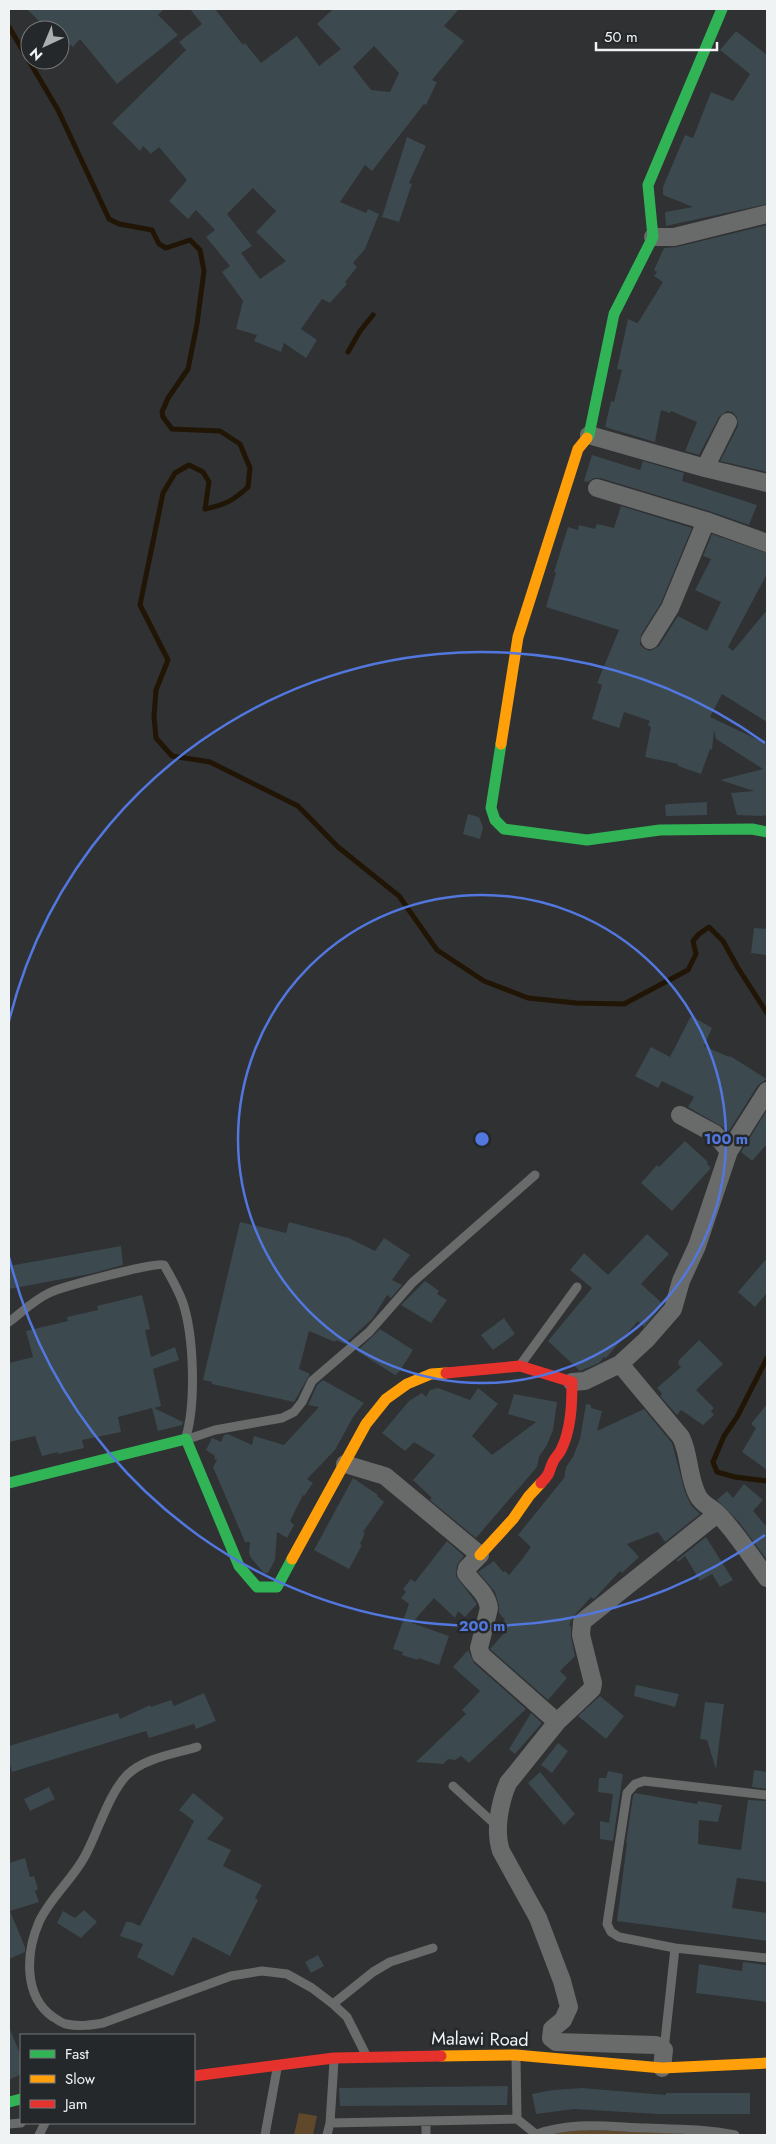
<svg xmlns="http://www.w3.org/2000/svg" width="776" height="2144" font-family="Jost,sans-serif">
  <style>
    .green { fill: #60492a }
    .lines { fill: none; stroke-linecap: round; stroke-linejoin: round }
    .stream { stroke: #211506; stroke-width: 5 }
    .building { fill: #3c494e; fill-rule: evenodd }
    .lane { stroke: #696a6a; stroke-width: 9 }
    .street { stroke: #696a6a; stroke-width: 18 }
    .fast { stroke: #30b455; stroke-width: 11 }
    .slow { stroke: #ff9f0a; stroke-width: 11 }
    .jam { stroke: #e5322d; stroke-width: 11 }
    .ring { fill: none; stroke: #5277df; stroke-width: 2.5 }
    .labels { text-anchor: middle; stroke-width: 5; stroke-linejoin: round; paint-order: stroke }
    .street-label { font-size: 18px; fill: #f0f3f4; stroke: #24282a }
    .centre { fill: #5277df; stroke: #24282a; stroke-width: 2.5 }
    .ring-label { font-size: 15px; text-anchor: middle; font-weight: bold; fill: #5277df; stroke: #24282a; stroke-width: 5; stroke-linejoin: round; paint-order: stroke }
  </style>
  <rect width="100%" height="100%" fill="#2f3133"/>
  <path class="green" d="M299 2113 317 2116 313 2135H294Z
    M584 2130 696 2134 700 2135H553L556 2133Z"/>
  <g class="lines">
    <path class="stream" d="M9 27 58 110 109 219 119 224 152 230 159 244 166 248 190 240 200 250 204 271 197 324 188 369 168 398 162 412 163 417 172 429 220 431 240 444 250 468 248 487C234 500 225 505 205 509L209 482 203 472 189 465 175 473 163 493 140 605 168 660 156 690 154 717 156 738 172 756 210 762 298 806 338 847 399 896 437 950 484 981 528 998 576 1003 624 1004 688 970 696 954 693 941 699 934 709 927 723 941 738 968 767 1013
      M348 352 360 331 373 315
      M767 1358 737 1417 724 1436 713 1462 717 1472 735 1477 767 1481"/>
  </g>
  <path class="building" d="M27 9H164L158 15 178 35 117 84 80 39 73 47 60 35V30H30L39 21Z
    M190 9H215L243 45 245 43 261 63 297 36 319 66 341 49 317 24 333 9H459L444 26 464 41 432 80 437 82 426 105 424 104 372 171 365 165 340 202 366 213 368 209 379 214 365 249 353 263 357 267 345 282 347 284 330 303 322 299 301 329 317 340 306 358 284 343 281 352 254 341 257 335 236 329 243 301 222 272 230 266 206 237 215 230 196 210 188 219 169 201 187 180 159 147 151 154 143 146 140 151 112 123 186 50 179 42 202 24ZM374 46 399 73 390 92 371 90 353 67ZM253 188 276 211 256 232 286 261 260 279 241 253 252 246 227 214Z
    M736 31 767 55V204L666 226 665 212 693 207 663 195V187L685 135 693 138 711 92 733 101 750 74 720 50Z
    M407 137 426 146 409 183 412 184 399 222 382 217Z
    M767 225V472L720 461 738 426 737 417 732 412 727 411 719 417 699 455 685 451 697 422 671 411 670 413 661 410 655 442 605 427 611 401 614 402 622 370 617 369 628 319 637 323 639 321 663 282 654 276 657 272 654 270 664 248 677 247Z
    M592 455 640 470 643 461 684 473 682 481 757 505 749 525 709 511 600 478H594L588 482 584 481Z
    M621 506 692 528 661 603 641 635 640 645 645 649 650 651 659 646 678 616 707 631 721 602 695 590 711 559 703 556 712 534 767 553V574L728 647 733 651 767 610V722L722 694 710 717 767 744V815L761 816 737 815 731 793 754 791 720 780 763 769 716 739 714 730 712 750 710 749 701 774 678 766V764L645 757 651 727 648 725 650 721 624 712 619 728 592 719 602 685 597 683 619 630 546 607 556 573 554 572 568 527 578 530 579 525 595 529 597 524 614 528Z
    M707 802V815L666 816 665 805 669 804Z
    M468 814 479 817 483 827 480 839 463 834Z
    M754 928 767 929V955L751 953Z
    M691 1016 712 1028 704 1046 729 1057 730 1056 767 1079 758 1085 729 1131 688 1107 694 1097 662 1081 658 1088 635 1076 651 1047 670 1057Z
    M767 1110V1144L752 1161 741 1152Z
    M685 1141 708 1162 707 1164 711 1168 672 1211 641 1183 657 1165 659 1167Z
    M240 1222 286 1233 289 1222 349 1238 375 1251 384 1238 410 1255 392 1280 402 1285 391 1298 387 1295 373 1318 345 1344 336 1340 335 1342 309 1331 299 1369 310 1374 294 1402 212 1384V1382L203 1380Z
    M647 1234 669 1254 641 1284 663 1304 644 1327 638 1321 606 1358 604 1357 599 1363 580 1371 548 1341 592 1288 570 1270 584 1253 608 1275Z
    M121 1246 123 1265 90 1274 9 1289V1266Z
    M767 1258V1293L755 1307 738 1292Z
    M425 1281 439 1291 437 1294 447 1300 431 1323 401 1305Z
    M142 1295 150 1329 145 1330 151 1357 175 1347 179 1360 153 1369 161 1406 154 1408 183 1422 182 1425 158 1431 152 1408 118 1417 121 1432 82 1440 84 1448 58 1454V1452L42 1456 35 1436 9 1442V1363L33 1357 26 1331 68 1321 67 1317 98 1310 97 1306Z
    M504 1318 515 1334 493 1350 481 1335Z
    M380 1329 413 1350 399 1372 395 1375 357 1351Z
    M699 1340 723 1364 696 1390 714 1408 711 1411 714 1415 703 1425 681 1410 677 1415 660 1396 662 1394 657 1388 681 1367 678 1364 679 1360Z
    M323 1380 364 1403 353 1417 335 1450 307 1479 313 1483 304 1496 303 1495 290 1521 294 1525 287 1538 277 1532 275 1560 268 1573H264L251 1558 249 1553 250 1542H245L213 1467 217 1460 214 1459 215 1456 206 1450 212 1438 221 1442 224 1435 228 1434 252 1445 254 1436 284 1445 319 1407 308 1405 317 1385Z
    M438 1388 470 1400 478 1388 498 1404 472 1436 492 1455 536 1422 508 1414 514 1394 557 1402 553 1430 547 1445 539 1457 537 1467 476 1538 431 1501 430 1499 432 1498 413 1480 435 1455 414 1442 405 1451 382 1433 409 1401 422 1393 426 1397 430 1390Z
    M586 1404 591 1405V1408L602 1411 597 1431 644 1409 672 1443 685 1492 691 1505 700 1514 665 1542 658 1532 627 1544 639 1557 622 1573 620 1571 596 1597 594 1599 591 1597 573 1617 569 1625 571 1627V1637L575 1656 560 1671 567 1678 548 1700 490 1649 506 1631 500 1624 505 1620 499 1613V1606L495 1592 478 1572 494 1561 503 1572 505 1571 509 1575 523 1558 531 1547 518 1535 564 1478 566 1467 573 1457 580 1439Z
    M767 1404V1470L742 1452 756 1428 751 1424Z
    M353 1478 378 1495 377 1496 384 1502 363 1532 365 1533 360 1544 362 1545 349 1569 314 1550Z
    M744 1484 763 1500 753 1511 767 1527V1560L739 1522 717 1500 727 1491 733 1498Z
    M706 1537 733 1580 720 1587 712 1574 700 1581 685 1556 678 1562 677 1560Z
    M447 1541 464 1556 457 1565 456 1576 477 1604 465 1617 458 1611 455 1618 434 1598 412 1623 449 1636 439 1665 418 1658V1660L402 1655 403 1652 393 1649 409 1604 401 1598 406 1592 403 1589 411 1579 415 1582Z
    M468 1650 474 1663 526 1709 469 1763 461 1756 455 1760 448 1759 443 1764 416 1762 466 1714 462 1710 480 1691 453 1667Z
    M636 1685 679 1694 675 1707 634 1696Z
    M204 1693 216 1721 196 1729 194 1724 149 1738 146 1731 12 1772 9 1761V1746L118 1713 120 1719 150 1705 151 1707 171 1700 174 1706Z
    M600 1696 624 1716 606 1739 578 1716Z
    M705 1702 724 1704 716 1769 707 1740 700 1739Z
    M531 1713 542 1723 515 1754 509 1749Z
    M558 1743 568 1751 552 1773 541 1765Z
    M754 1770 767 1772V1789L752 1787Z
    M608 1771 623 1774 613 1841 600 1839V1821L609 1823 613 1794 598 1792 599 1778H606Z
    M540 1772 575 1814 564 1825 528 1783Z
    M49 1787 55 1799 30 1811 24 1799Z
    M193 1793 224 1818 207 1839 231 1850 223 1866 262 1885 255 1898 258 1900 230 1956 193 1937 173 1976 137 1957 143 1944 120 1936 126 1922H131L140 1926 194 1821 179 1810Z
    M635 1793 697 1804 698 1801 722 1805 718 1822 699 1820 698 1844 741 1850 748 1800 767 1801V1882L737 1878 732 1908 767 1913V1941L617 1921 627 1843H626L633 1796Z
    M25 1858 30 1877 34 1876 38 1889 35 1891 39 1902 10 1911 25 1947V1952L9 1959V1863Z
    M84 1910 97 1922 81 1938 57 1923 63 1911 75 1918Z
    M318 1955 324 1966 311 1973 305 1962Z
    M743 1962 767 1965V2002L696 1993 699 1964 742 1971Z
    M9 2027 21 2056V2074L9 2080Z
    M508 2086 507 2105 340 2106 339 2088Z
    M582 2088 666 2095V2093H750V2114H658L574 2109 536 2114 532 2094 553 2090Z"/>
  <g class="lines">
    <path class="lane" d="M9 1322C22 1312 34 1300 49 1293 61 1287 154 1262 164 1265 171 1277 178 1289 183 1303 194 1337 196 1403 186 1437
      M521 1364 577 1287
      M188 1439 215 1430 282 1418 294 1412 302 1402 312 1381 369 1332 413 1282 535 1175
      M197 1747C174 1754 144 1758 127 1775 108 1795 98 1832 85 1856 72 1880 50 1898 39 1922 26 1952 23 1996 53 2017 57 2019 61 2023 66 2024 79 2027 91 2025 103 2023L231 1976 262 1971 287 1974 312 1988 333 2004 347 2017 365 2053
      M453 1786 498 1827
      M675 1948 619 1937 611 1932 607 1924 627 1793 635 1784 644 1781 767 1795
      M333 2004 373 1972 390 1962 433 1948
      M664 2050 675 1948 767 1958
      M516 2057 517 2119
      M330 2123 517 2119 537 2135
      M9 2124 21 2123
      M537 2134C573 2121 610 2127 647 2128 676 2129 706 2129 735 2135
      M39 2135 45 2123
      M265 2135 277 2069
      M327 2135 330 2123 334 2061
      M426 2135V2123"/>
    <path class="street" d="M653 237H674L767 214
      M589 435 705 468 767 483
      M705 468 728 422
      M597 488 706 521 767 543
      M650 640 670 608 706 521
      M680 1115 715 1134 729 1151
      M620 1364 646 1340 673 1309 681 1281 697 1246 729 1151 767 1091
      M572 1382 585 1381 620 1364 681 1437C690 1455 688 1478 698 1496 703 1505 711 1507 718 1514 735 1531 752 1558 767 1578
      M345 1464 385 1476 480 1555 467 1568 466 1573C474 1585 487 1593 489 1608L479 1648 481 1655 557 1722
      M662 2068 664 2050 656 2045 556 2042 551 2038 552 2029 563 2020 569 2007 562 1981 538 1918 501 1851C494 1830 500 1802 508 1783L557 1722 592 1689 593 1683 581 1635 582 1622 717 1514"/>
    <path class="fast" d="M587 438 589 435 614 314 653 237 648 185 722 9
      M501 744 491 808 495 820 504 829 587 840 660 830 752 829 767 832
      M9 1483 186 1439 239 1566 257 1587H277L292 1559
      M9 2102 21 2099"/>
    <path class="slow" d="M501 744 518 637 578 449 587 438
      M480 1555 513 1519 529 1496 541 1483
      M292 1559 366 1424 386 1399 407 1384 431 1374 446 1373
      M441 2056 516 2055 662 2068 767 2063"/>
    <path class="jam" d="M446 1373 520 1366 572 1382C572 1405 571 1430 561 1450 559 1454 556 1457 554 1460 548 1471 552 1472 541 1483
      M194 2076 334 2058 441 2056"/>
  </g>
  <g class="ring">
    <circle cx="482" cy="1139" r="244"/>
    <path d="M765 1535A487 487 0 0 1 9 1257M9 1021A487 487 0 0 1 765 743"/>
  </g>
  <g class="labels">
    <g class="street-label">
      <text transform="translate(480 2039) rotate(1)" y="6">Malawi Road</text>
    </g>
  </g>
  <circle cx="482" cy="1139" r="8" class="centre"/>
  <g class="ring-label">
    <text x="726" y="1144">100 m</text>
    <text x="482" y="1631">200 m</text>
  </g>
  <rect width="776" height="2144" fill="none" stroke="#f0f3f4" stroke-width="20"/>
  <rect x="20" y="2034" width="175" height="90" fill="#24282a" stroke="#76797b"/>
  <rect x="30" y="2050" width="25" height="8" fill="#30b455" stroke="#76797b"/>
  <text x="65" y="2059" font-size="15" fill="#f0f3f4">Fast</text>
  <rect x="30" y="2075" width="25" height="8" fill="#ff9f0a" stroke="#76797b"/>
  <text x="65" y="2084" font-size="15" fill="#f0f3f4">Slow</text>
  <rect x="30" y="2100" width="25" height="8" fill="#e5322d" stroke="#76797b"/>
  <text x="65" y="2109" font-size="15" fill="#f0f3f4">Jam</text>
  <g transform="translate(45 45) rotate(224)"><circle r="24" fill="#24282a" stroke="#76797b"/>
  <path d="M0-4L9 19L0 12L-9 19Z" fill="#acafb0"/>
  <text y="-8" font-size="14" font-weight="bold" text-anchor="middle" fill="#f0f3f4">N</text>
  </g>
  <path d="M596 42v8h121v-8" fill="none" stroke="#f0f3f4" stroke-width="2.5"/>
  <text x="604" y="42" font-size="15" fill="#f0f3f4" stroke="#24282a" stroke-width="4" paint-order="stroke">50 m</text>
</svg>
